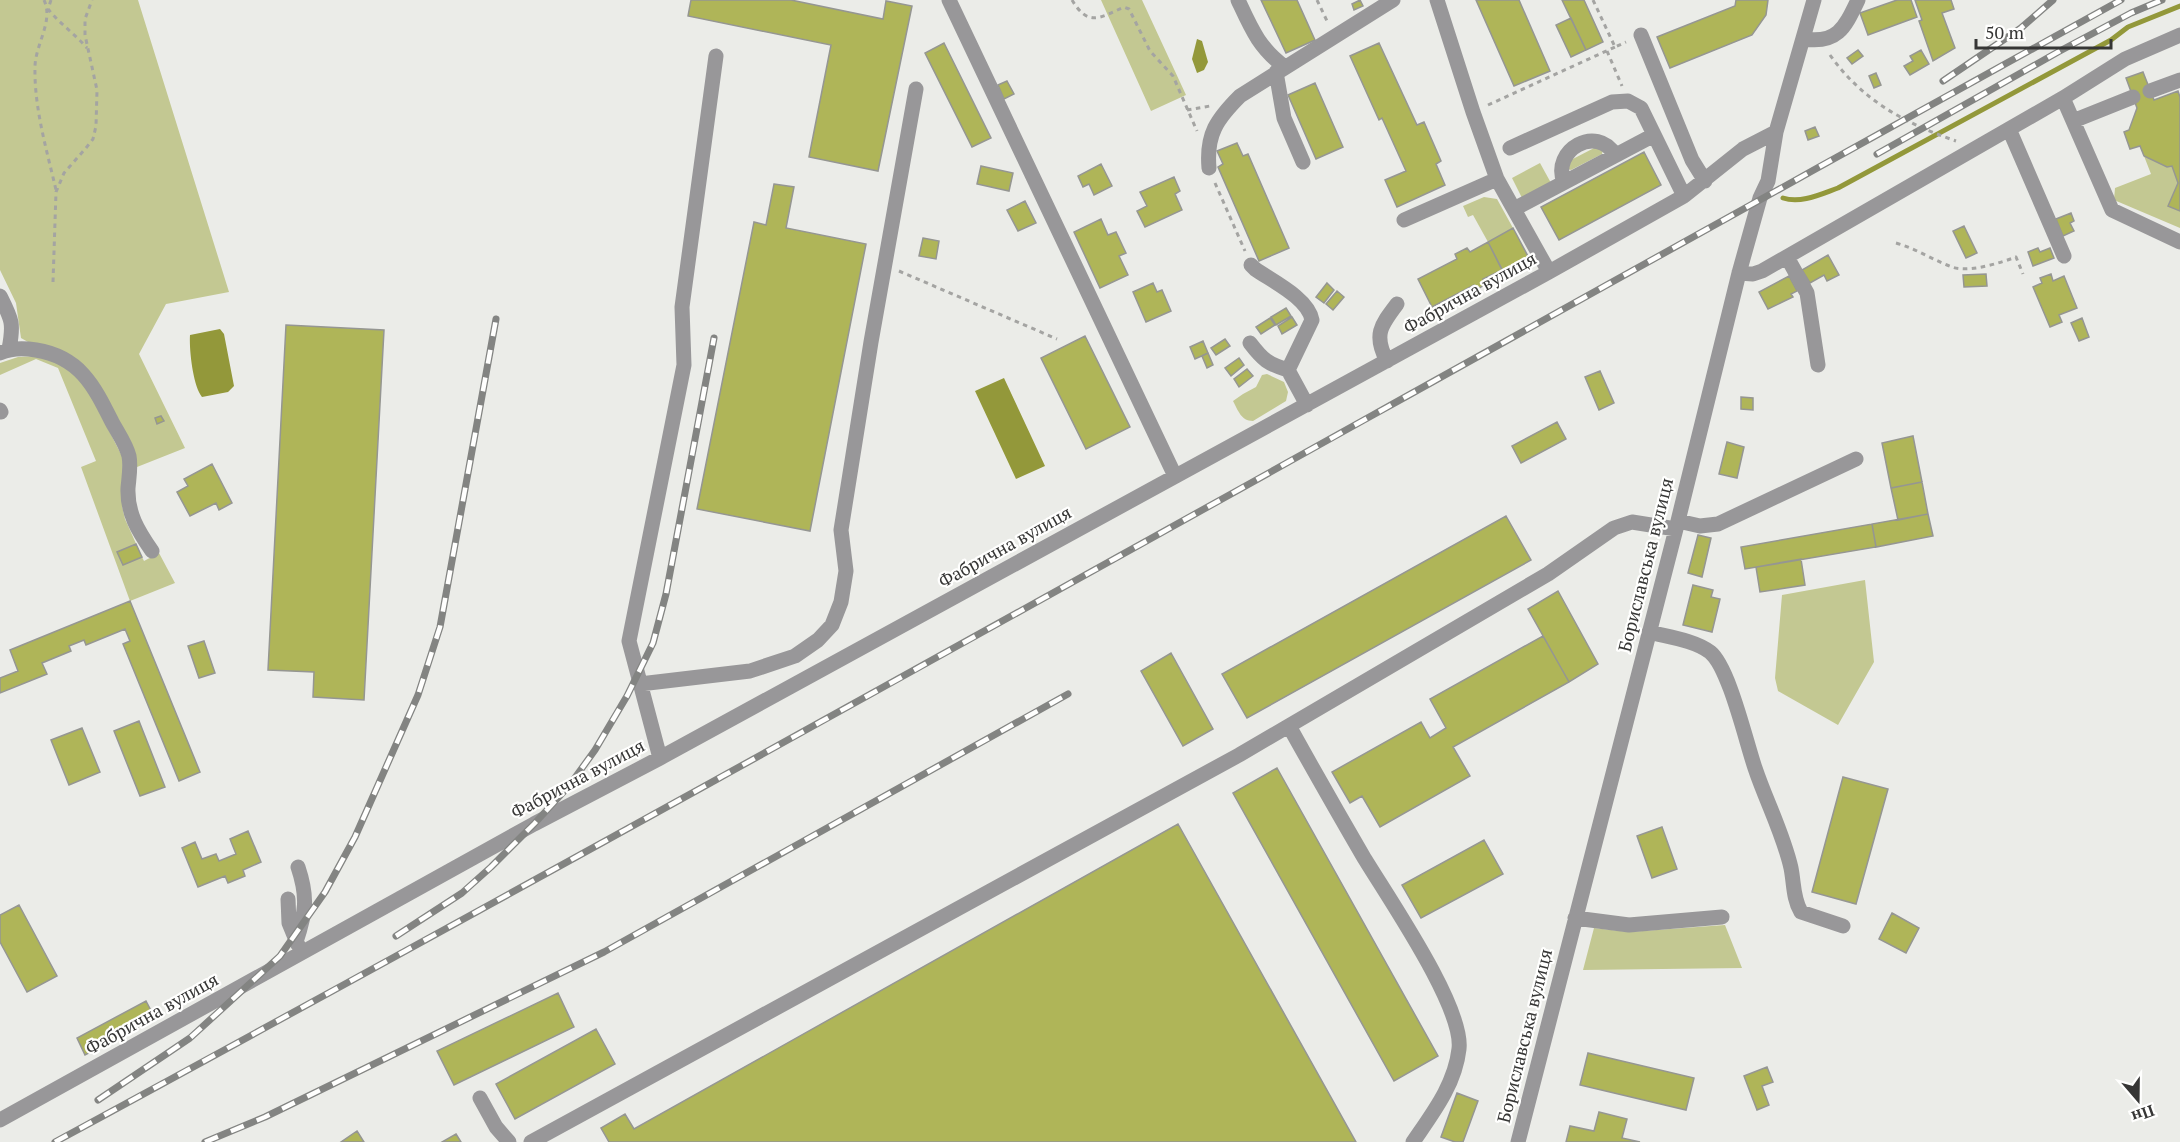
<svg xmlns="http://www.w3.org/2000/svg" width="2180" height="1142" font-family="'PT Serif',serif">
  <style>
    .green { fill: #c3c892 }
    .water { fill: #93983a }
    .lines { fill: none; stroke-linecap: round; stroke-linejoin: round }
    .stream { stroke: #93983a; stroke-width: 5 }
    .building { fill: #afb558; stroke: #959692; stroke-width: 1.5 }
    .path { stroke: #a4a4a2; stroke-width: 3; stroke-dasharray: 4.5 4.5; stroke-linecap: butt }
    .minor { stroke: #989799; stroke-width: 15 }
    .rail-casing { stroke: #838482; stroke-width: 7 }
    .rail { stroke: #fffffe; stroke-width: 4.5; stroke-dasharray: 14; stroke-linecap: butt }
    .labels { text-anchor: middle; stroke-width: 4.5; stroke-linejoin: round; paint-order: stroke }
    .street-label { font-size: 18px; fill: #363635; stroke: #fffffe }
  </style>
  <rect width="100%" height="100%" fill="#ebece8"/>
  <path class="green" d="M0 0H138L229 292 166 304 139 354 185 448 137 467 96 381 21 338 16 303 0 270Z
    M1101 0H1142L1186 95 1151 111Z
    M1598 146 1603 150 1602 154 1571 170 1568 169 1567 162Z
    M2144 156 2167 167 2172 166 2178 183 2168 206 2180 211V228L2114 200 2115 188 2151 174Z
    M1540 163 1551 183 1522 198 1512 178Z
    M1484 197 1497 199 1513 228 1488 242 1473 215 1468 217 1463 206Z
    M1530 260 1531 267 1508 280 1504 273Z
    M36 356 60 362 86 386 123 458 122 506 125 519 142 557 144 561 159 553 175 583 130 601 81 467 96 461 58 368 36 359 0 375V363L18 357Z
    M1267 374 1284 382 1288 392 1286 401 1253 421C1241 421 1238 410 1233 401L1243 394 1256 387 1262 375Z
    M1865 580 1874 662 1838 725 1778 691 1775 678 1782 595Z
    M1725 925 1742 968 1583 970 1594 928 1629 932Z"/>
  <path class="water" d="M1197 39 1202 41 1208 62 1204 70 1197 73 1192 59Z
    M220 329 224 334 234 386 228 392 202 397C193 386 189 350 190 335Z
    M1004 378 1045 466 1016 479 975 391Z"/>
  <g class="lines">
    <path class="stream" d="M1783 198C1801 204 1821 194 1838 188L2111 40 2128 27 2180 6"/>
  </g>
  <path class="building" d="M691 0H791L883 19 886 1 912 6 878 171 809 157 831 45 688 16Z
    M1261 0H1297L1315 40 1286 53Z
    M1360 0 1363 6 1354 10 1352 4Z
    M1476 0H1519L1550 71 1514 86Z
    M1562 0H1584L1603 42 1586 50Z
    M1736 0H1768L1766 15 1752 35 1670 68 1657 37 1735 6Z
    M1897 0H1911L1917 17 1868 35 1860 13Z
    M1915 0H1951L1954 9 1942 13 1955 48 1933 61 1919 21 1922 20Z
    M1571 18 1586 50 1571 57 1556 25Z
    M944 43 991 138 972 147 925 53Z
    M1379 43 1417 125 1424 122 1441 161 1436 164 1445 185 1397 207 1385 180 1406 171 1382 118 1379 120 1350 56Z
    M1858 50 1863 56 1852 64 1847 58Z
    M1921 50 1929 64 1910 75 1904 66 1913 61 1910 56Z
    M2143 72 2154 100 2178 91 2180 97V211L2168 206 2178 183 2172 166 2167 167 2144 156 2140 146 2130 149 2124 132 2129 130 2137 108 2126 78Z
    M1876 73 1881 85 1874 88 1869 76Z
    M1007 81 1014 94 1004 99 998 85Z
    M1315 83 1343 147 1316 159 1288 95Z
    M1815 127 1819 136 1808 140 1805 131Z
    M1237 143 1243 156 1248 154 1289 248 1259 261 1218 167 1223 164 1217 151Z
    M1644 152 1661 185 1559 240 1541 207Z
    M1101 164 1112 186 1094 195 1089 184 1083 187 1078 176Z
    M981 166 1013 173 1009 191 977 184Z
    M1174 177 1180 191 1175 194 1182 210 1145 227 1137 211 1147 206 1140 192Z
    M774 184 794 187 786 228 866 244 810 531 697 509 754 222 766 225Z
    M1025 201 1036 223 1018 231 1007 210Z
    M2071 213 2074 221 2070 223 2074 231 2063 236 2056 219Z
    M1101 219 1108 235 1116 232 1126 253 1119 256 1128 275 1100 288 1074 232Z
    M1964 226 1977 253 1966 258 1953 231Z
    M1513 228 1530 260 1504 273 1488 242Z
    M923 238 939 241 936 259 919 256Z
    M1488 242 1502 270 1483 279 1486 284 1476 290 1474 285 1432 307 1418 279 1457 259 1455 254 1467 248 1470 252Z
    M2038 248 2040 252 2050 248 2054 258 2033 266 2028 252Z
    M1828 255 1839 275 1827 281 1824 275 1810 283 1802 270Z
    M1986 274 1987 286 1964 287 1963 275Z
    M2051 274 2053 281 2064 276 2077 308 2059 315 2062 322 2050 327 2033 287 2042 283 2040 278Z
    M1789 276 1797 291 1791 294 1793 297 1768 309 1759 292Z
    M1153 283 1157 292 1162 290 1171 311 1146 322 1133 292Z
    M1327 283 1334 290 1324 303 1316 297Z
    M1337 291 1344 297 1333 310 1326 304Z
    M1286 308 1291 316 1276 325 1271 317Z
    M1292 317 1297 325 1282 334 1278 326Z
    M1270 318 1275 325 1261 334 1256 327Z
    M2082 318 2089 337 2079 341 2071 323Z
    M286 325 384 330 364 700 313 697 314 672 268 670Z
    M1085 336 1130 427 1086 449 1041 358Z
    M1225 339 1230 346 1216 355 1211 348Z
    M1203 341 1208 353 1195 359 1190 347Z
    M1208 353 1213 365 1207 368 1202 356Z
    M1239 358 1244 365 1231 376 1225 368Z
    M1247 369 1253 376 1239 387 1234 379Z
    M1600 371 1614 403 1599 410 1585 377Z
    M1741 397 1753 398V410L1741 409Z
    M161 416 164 421 157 424 155 418Z
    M1557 422 1566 439 1521 463 1512 446Z
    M1913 436 1922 482 1891 488 1882 443Z
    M1727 442 1744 447 1737 478 1719 474Z
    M212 464 232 503 219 510 216 503 190 516 177 492 188 486 184 479Z
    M1922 482 1928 514 1898 520 1891 488Z
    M1928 514 1933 536 1876 547 1872 524Z
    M1506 516 1531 560 1247 718 1222 674Z
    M1872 524 1876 547 1745 569 1741 547Z
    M1698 535 1711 538 1702 577 1688 573Z
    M136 544 142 557 123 565 117 552Z
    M1801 559 1805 585 1760 592 1756 567Z
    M1693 585 1713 590 1711 597 1720 599 1712 632 1683 625Z
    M1558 591 1598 664 1569 682 1528 609Z
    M130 601 200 772 179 781 123 644 130 641 125 629 86 645 84 640 69 646 71 651 42 663 47 674 0 693V678L18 671 10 650Z
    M1543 636 1569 682 1453 747 1470 776 1380 827 1362 796 1350 803 1332 772 1421 722 1430 738 1446 728 1430 699Z
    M204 641 215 673 199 678 188 646Z
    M1171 653 1213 729 1183 746 1141 671Z
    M139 721 165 787 140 796 114 731Z
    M82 728 100 772 69 785 51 740Z
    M1277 768 1438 1056 1394 1081 1233 793Z
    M1843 777 1888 789 1856 904 1812 892Z
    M1178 824 1356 1142H609L601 1128 625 1114 634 1129Z
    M1662 827 1677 869 1652 878 1637 836Z
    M248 831 261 862 243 870 245 876 228 883 225 876 198 887 182 848 195 842 202 859 216 854 219 861 236 854 230 839Z
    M1484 840 1503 874 1421 918 1402 885Z
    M19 905 57 976 27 992 0 942V915Z
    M1892 913 1919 928 1906 953 1879 939Z
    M558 993 574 1027 454 1085 437 1051Z
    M146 1001 155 1018 85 1055 77 1038Z
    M596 1029 615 1064 515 1119 496 1084Z
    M1588 1053 1694 1078 1686 1110 1580 1085Z
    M1767 1067 1773 1082 1762 1086 1769 1105 1757 1110 1744 1076Z
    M1457 1093 1478 1101 1463 1142H1455L1441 1137Z
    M1599 1112 1627 1119 1622 1138 1640 1142H1566L1570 1126 1594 1131Z
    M357 1131 364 1142H341Z
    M456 1134 461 1142H442Z"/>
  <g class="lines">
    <path class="path" d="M44 0C54 21 35 45 35 67 34 108 47 151 56 190
      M51 0 48 9C60 24 75 34 87 48
      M1072 0C1088 27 1100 18 1124 7L1129 9 1150 51 1173 76 1197 131
      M1317 0 1328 23
      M1593 0 1615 47 1626 42
      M1607 51 1622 86
      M1830 55C1862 100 1904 123 1956 141
      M1488 105 1615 47
      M1187 110 1210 106
      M1215 183 1245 251
      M1896 243C1917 249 1933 260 1952 267 1969 273 2000 263 2016 257L2023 274
      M899 271 1057 339
      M53 282 56 192 64 173 86 148 93 139 96 126 97 90 85 35V19L92 0"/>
    <path class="minor" d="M949 0 1175 476
      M1238 0C1251 28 1259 48 1285 67
      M1437 0 1473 112 1497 179 1549 272
      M1641 35 1692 160 1705 181
      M1804 39C1838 44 1845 27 1858 0
      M1276 72 1284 118 1303 162
      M2150 91 2180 80
      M2063 98 2112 210 2180 242
      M2073 121 2133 97
      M2009 129 2064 256
      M1510 148 1612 102 1628 101 1641 108 1684 196
      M1209 168C1206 134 1217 119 1240 96L1393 0
      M1564 182C1551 150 1597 124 1615 155
      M1514 209 1654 135
      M1404 220 1497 179
      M1787 257 1807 293 1818 365
      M1251 265 1255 269C1272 281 1308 298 1312 320L1288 370 1307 405
      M1739 273 1753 274 1762 271 2063 98 2125 59 2180 35
      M0 296C12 320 14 323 9 349
      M1250 343C1263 360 1268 364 1288 370
      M0 353C11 348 24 348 36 350 80 357 94 386 112 422 118 433 126 444 129 456 131 466 129 477 128 488 127 513 138 531 152 551
      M1387 361C1373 335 1381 325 1397 304
      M0 410 1 412
      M1678 521 1700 526 1718 524 1856 459
      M1649 632C1668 637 1694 640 1710 652 1729 667 1746 742 1755 768 1766 801 1783 833 1791 868 1794 883 1793 899 1801 912L1843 926
      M640 684 750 671 795 656 818 640 832 625 841 602 846 571 841 530 871 342 916 89
      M1289 726C1313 769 1338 813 1363 856 1387 896 1464 1007 1459 1049 1455 1085 1432 1114 1413 1142
      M660 758 629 641 684 365 682 307 716 56
      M288 899 289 923 298 945
      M1575 918 1629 925 1722 917
      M296 942C306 912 308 897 298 867
      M480 1098 496 1127 509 1142
      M0 1120 534 824 660 758 1549 272 1684 196 1743 149 1776 132
      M531 1142 1239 755 1548 574 1614 528 1632 522 1676 529
      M1518 1142 1676 529 1739 273 1760 198 1768 181 1776 132 1814 0"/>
    <defs>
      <path id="rail" d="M1943 81 2021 28 2053 0
        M1877 154 2058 52 2131 13 2162 0
        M396 936 462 893 491 867 534 824 569 786 595 750 627 696 653 643 666 594 714 338
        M98 1100 190 1038 280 956 325 892 355 837 418 695 440 627 496 319
        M55 1142C747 767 1432 380 2121 0
        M205 1142 265 1117 604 952 1068 694"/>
    </defs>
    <use href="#rail" class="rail-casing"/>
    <use href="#rail" class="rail"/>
  </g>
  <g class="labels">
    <g class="street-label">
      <text transform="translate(1470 293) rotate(-29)" y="6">Фабрична вулиця</text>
      <text transform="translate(1005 547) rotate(-29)" y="6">Фабрична вулиця</text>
      <text transform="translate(1646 565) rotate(-76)" y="6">Бориславська вулиця</text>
      <text transform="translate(578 779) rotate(-28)" y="6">Фабрична вулиця</text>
      <text transform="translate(152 1014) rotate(-29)" y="6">Фабрична вулиця</text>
      <text transform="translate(1525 1036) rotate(-76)" y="6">Бориславська вулиця</text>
    </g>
  </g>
  <g transform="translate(2138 1100) rotate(160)" stroke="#fffffe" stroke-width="4.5" paint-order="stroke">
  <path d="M0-4.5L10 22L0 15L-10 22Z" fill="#363635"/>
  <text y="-9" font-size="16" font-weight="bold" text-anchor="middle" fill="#363635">Пн</text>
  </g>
  <path d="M1976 39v9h135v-9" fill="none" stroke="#363635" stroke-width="3"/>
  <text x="1985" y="39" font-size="18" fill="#363635" stroke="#fffffe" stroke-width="4.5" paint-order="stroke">50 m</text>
</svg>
